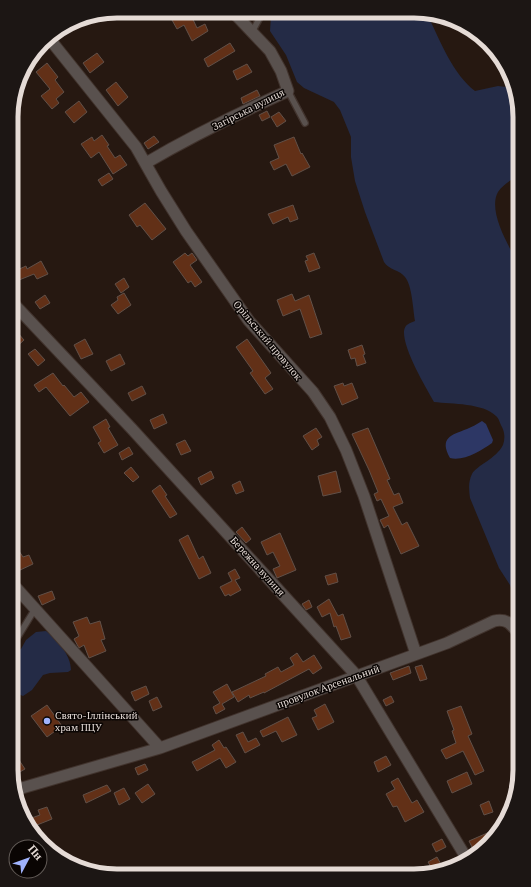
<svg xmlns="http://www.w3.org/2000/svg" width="531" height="887" font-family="'PT Serif',serif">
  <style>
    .green { fill: #242b46 }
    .water { fill: #2d3765 }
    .building { fill: #623017; stroke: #615048 }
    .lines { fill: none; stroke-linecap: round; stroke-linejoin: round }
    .lane-casing { stroke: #41332d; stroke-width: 8 }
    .street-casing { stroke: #41332d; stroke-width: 13 }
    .lane { stroke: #59514e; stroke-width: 5.5 }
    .street { stroke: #59514e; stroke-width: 11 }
    .poi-dot { fill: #a0b3fd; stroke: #0a0503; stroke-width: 1.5 }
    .labels { text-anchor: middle; stroke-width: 3; stroke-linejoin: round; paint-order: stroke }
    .street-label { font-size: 10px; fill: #e5dbd6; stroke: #0a0503 }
    .poi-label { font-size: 10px; fill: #e5dbd6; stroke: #0a0503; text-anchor: start }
    .rim { fill: none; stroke: #e5dbd6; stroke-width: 5 }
  </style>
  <rect width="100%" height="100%" fill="#261811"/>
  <path class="green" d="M272 12 427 13 429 18C441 43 453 74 475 91L498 86 506 87 509 91 520 121V174C513 179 503 184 498 192 487 211 510 249 520 266V616L510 585 499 568 470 498C469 490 468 482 472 474 477 465 496 459 503 445 505 439 505 433 502 427 500 424 499 418 496 416 483 403 452 404 434 402 425 386 403 349 404 331 405 324 410 323 415 321 413 309 412 285 405 277 400 270 389 270 384 262L365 212 355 181 351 157V137L340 110 334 102 304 88 297 82 286 55 270 31 271 16Z
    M46 631C57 639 71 655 71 670L68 672 50 673 43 675 32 690 23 696 11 691V648L17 650 21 649 26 640 36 632Z"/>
  <path class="water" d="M482 421 486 424 493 440 492 443C482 450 463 462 450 458 439 438 451 435 467 429 472 427 477 424 482 421Z"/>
  <path class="building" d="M189 11 197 28 205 24 208 31 192 41 184 25 177 29 172 20Z
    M230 43 235 51 208 67 204 59Z
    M97 53 104 62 90 73 83 63Z
    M47 63 58 77 55 80 64 92 56 99 59 103 52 109 41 96 50 89 36 72Z
    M247 64 252 72 237 80 233 71Z
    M116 82 128 97 118 106 106 90Z
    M257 90 260 96 243 104 241 98Z
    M79 101 87 112 74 123 65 112Z
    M267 111 270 117 262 121 259 115Z
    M279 112 286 121 277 127 271 117Z
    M102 135 109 145 107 146 115 158 120 155 127 165 113 174 99 152 91 158 81 144 92 137 94 141Z
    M154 136 159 142 148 149 144 143Z
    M294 137 301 154 302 153 310 167 292 176 286 164 274 170 270 162 279 158 274 145Z
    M109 173 113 179 102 186 98 180Z
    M145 203 166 229 152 240 140 225 137 227 129 215Z
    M293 205 298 219 290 222 288 217 273 224 268 214Z
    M185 253 188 256 192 253 197 260 190 265 202 282 195 287 191 281 188 283 173 262Z
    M314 253 320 268 309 272 305 261 308 260 306 256Z
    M41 261 48 274 37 279 34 274 14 282 12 277 16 275 15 271 26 266 27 269Z
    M124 278 129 287 121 293 115 284Z
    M124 293 131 305 118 314 111 305 118 300 117 297Z
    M292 294 295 301 309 295 322 334 310 338 300 309 283 316 277 300Z
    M45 295 50 303 40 309 35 302Z
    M17 332 24 340 12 351V337Z
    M85 339 93 354 81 359 74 345Z
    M247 339 271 373 265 378 273 389 265 394 250 373 253 371 236 347Z
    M362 345 365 354 363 355 366 363 357 366 355 358 351 359 348 350Z
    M35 349 45 360 38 366 28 354Z
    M120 354 125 364 111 371 106 361Z
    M53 373 63 386 64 385 74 397 81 392 89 402 70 416 46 387 39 392 34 385Z
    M343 383 344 386 352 383 358 398 342 405 334 386Z
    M142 386 146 394 132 401 128 393Z
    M163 414 167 423 154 429 150 420Z
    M106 419 110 427 108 428 118 445 104 453 98 443 101 441 93 427Z
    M316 428 322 437 317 440 319 445 312 450 303 436Z
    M368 428 390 479 387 480 394 495 399 493 403 503 393 507 402 525 407 522 419 546 401 554 388 525 384 528 380 520 389 516 381 499 377 501 374 494 378 492 369 470 352 434Z
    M185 440 191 451 181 455 176 444Z
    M129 447 133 454 122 460 119 453Z
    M131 467 139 477 133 482 124 473Z
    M211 471 214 478 201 485 198 478Z
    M336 471 341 492 323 496 318 476Z
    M240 481 244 491 236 494 232 485Z
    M160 485 167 495 165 496 177 514 170 518 152 491Z
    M242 527 251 539 246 543 236 532Z
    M280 533 296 570 277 578 273 569 280 566 273 552 267 555 261 542Z
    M188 535 199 559 203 556 211 573 199 579 179 540Z
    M11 539 23 557 29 555 33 564 18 571 11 556Z
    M235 569 240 578 235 580 241 590 230 596 229 594 225 596 220 587 232 581 228 573Z
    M336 573 338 582 328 585 325 576Z
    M52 591 55 599 42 605 38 596Z
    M11 593 20 603 11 609Z
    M329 599 338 616 343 614 351 637 341 640 336 626 334 627 330 613 322 617 317 607Z
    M309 600 312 607 306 610 302 604Z
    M87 617 90 624 100 621 105 639 101 640 106 651 89 658 84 645 79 648 74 639 79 636 73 622Z
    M297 653 303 662 314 655 322 668 313 674 309 669 264 693V692L250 698 249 695 238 702 232 692 266 676 265 674 278 667 281 672 294 665 290 658Z
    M422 665 427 679 420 681 415 667Z
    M409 666 411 673 393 680 390 673Z
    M227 684 234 697 222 704 225 709 216 714 213 707 220 703 213 692Z
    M146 686 149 694 135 701 131 692Z
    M391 696 394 702 386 706 383 700Z
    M157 697 162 707 153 711 149 701Z
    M325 704 334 722 318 730 312 718 317 716 314 710Z
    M47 705 62 726 47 737 31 716Z
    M461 706 472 734 468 736 484 771 475 775 463 751 446 759 441 750 456 743 452 731 454 730 447 711Z
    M288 717 297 735 282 742 276 731 263 737 260 731Z
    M243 732 248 742 256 738 260 745 245 753 236 735Z
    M219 740 224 748 226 747 236 762 226 768 220 758 197 771 192 762 215 750 212 745Z
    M386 756 391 765 378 772 374 762Z
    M19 760 25 769 18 773 12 765Z
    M145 764 148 770 138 775 135 768Z
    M467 772 472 784 452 793 447 781Z
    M398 778 412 803 417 800 424 812 405 822 397 806 393 807 386 794 395 789 391 782Z
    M148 784 155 794 142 803 135 793Z
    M107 785 111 791 86 803 83 795Z
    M124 788 130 799 119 805 114 793Z
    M489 801 493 812 484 815 480 805Z
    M47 807 52 819 32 827 26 820 40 815 38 810Z
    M501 827 498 834 475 853 469 841Z
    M442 839 446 847 436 852 432 844Z
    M437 857 443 868 434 872 428 862Z"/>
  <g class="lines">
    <defs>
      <path id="lane" d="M252 32 263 12
        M288 91 305 123
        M11 648 35 609"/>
      <path id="street" d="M48 37 136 147 161 191 186 231 249 321 313 392 330 417 346 450 364 496 416 654
        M146 163C192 136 239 113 288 91L281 71 270 51 233 12
        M12 302 132 429 356 675 467 859
        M11 582 160 748
        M15 790 160 748 447 643 494 621C508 618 512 625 520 636"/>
    </defs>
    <use href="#lane" class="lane-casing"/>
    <use href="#street" class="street-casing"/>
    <use href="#lane" class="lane"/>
    <use href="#street" class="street"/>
  </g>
  <circle class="poi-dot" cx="47" cy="721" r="4"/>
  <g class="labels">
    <g class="street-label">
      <text transform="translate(248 109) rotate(-27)" y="4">Загірська вулиця</text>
      <text transform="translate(268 340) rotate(50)" y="4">Орільський провулок</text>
      <text transform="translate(258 566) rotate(48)" y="4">Бережна вулиця</text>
      <text transform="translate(328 686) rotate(-20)" y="4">провулок Арсенальний</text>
    </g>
    <g class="poi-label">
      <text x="55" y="719">Свято-Іллінський<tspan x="55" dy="12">храм ПЦУ</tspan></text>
    </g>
  </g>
  <path d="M0 0H531V887H0ZM117 18H414A99 99 0 0 1 513 117V770A99 99 0 0 1 414 869H117A99 99 0 0 1 18 770V117A99 99 0 0 1 117 18Z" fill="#1c1614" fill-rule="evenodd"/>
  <path class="rim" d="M117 18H414A99 99 0 0 1 513 117V770A99 99 0 0 1 414 869H117A99 99 0 0 1 18 770V117A99 99 0 0 1 117 18Z"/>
  <g transform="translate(28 859) rotate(49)"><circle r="19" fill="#0a0503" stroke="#625b57"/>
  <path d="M0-3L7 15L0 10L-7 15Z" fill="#a0b3fd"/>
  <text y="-6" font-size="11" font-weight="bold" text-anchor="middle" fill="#e5dbd6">Пн</text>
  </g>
</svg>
